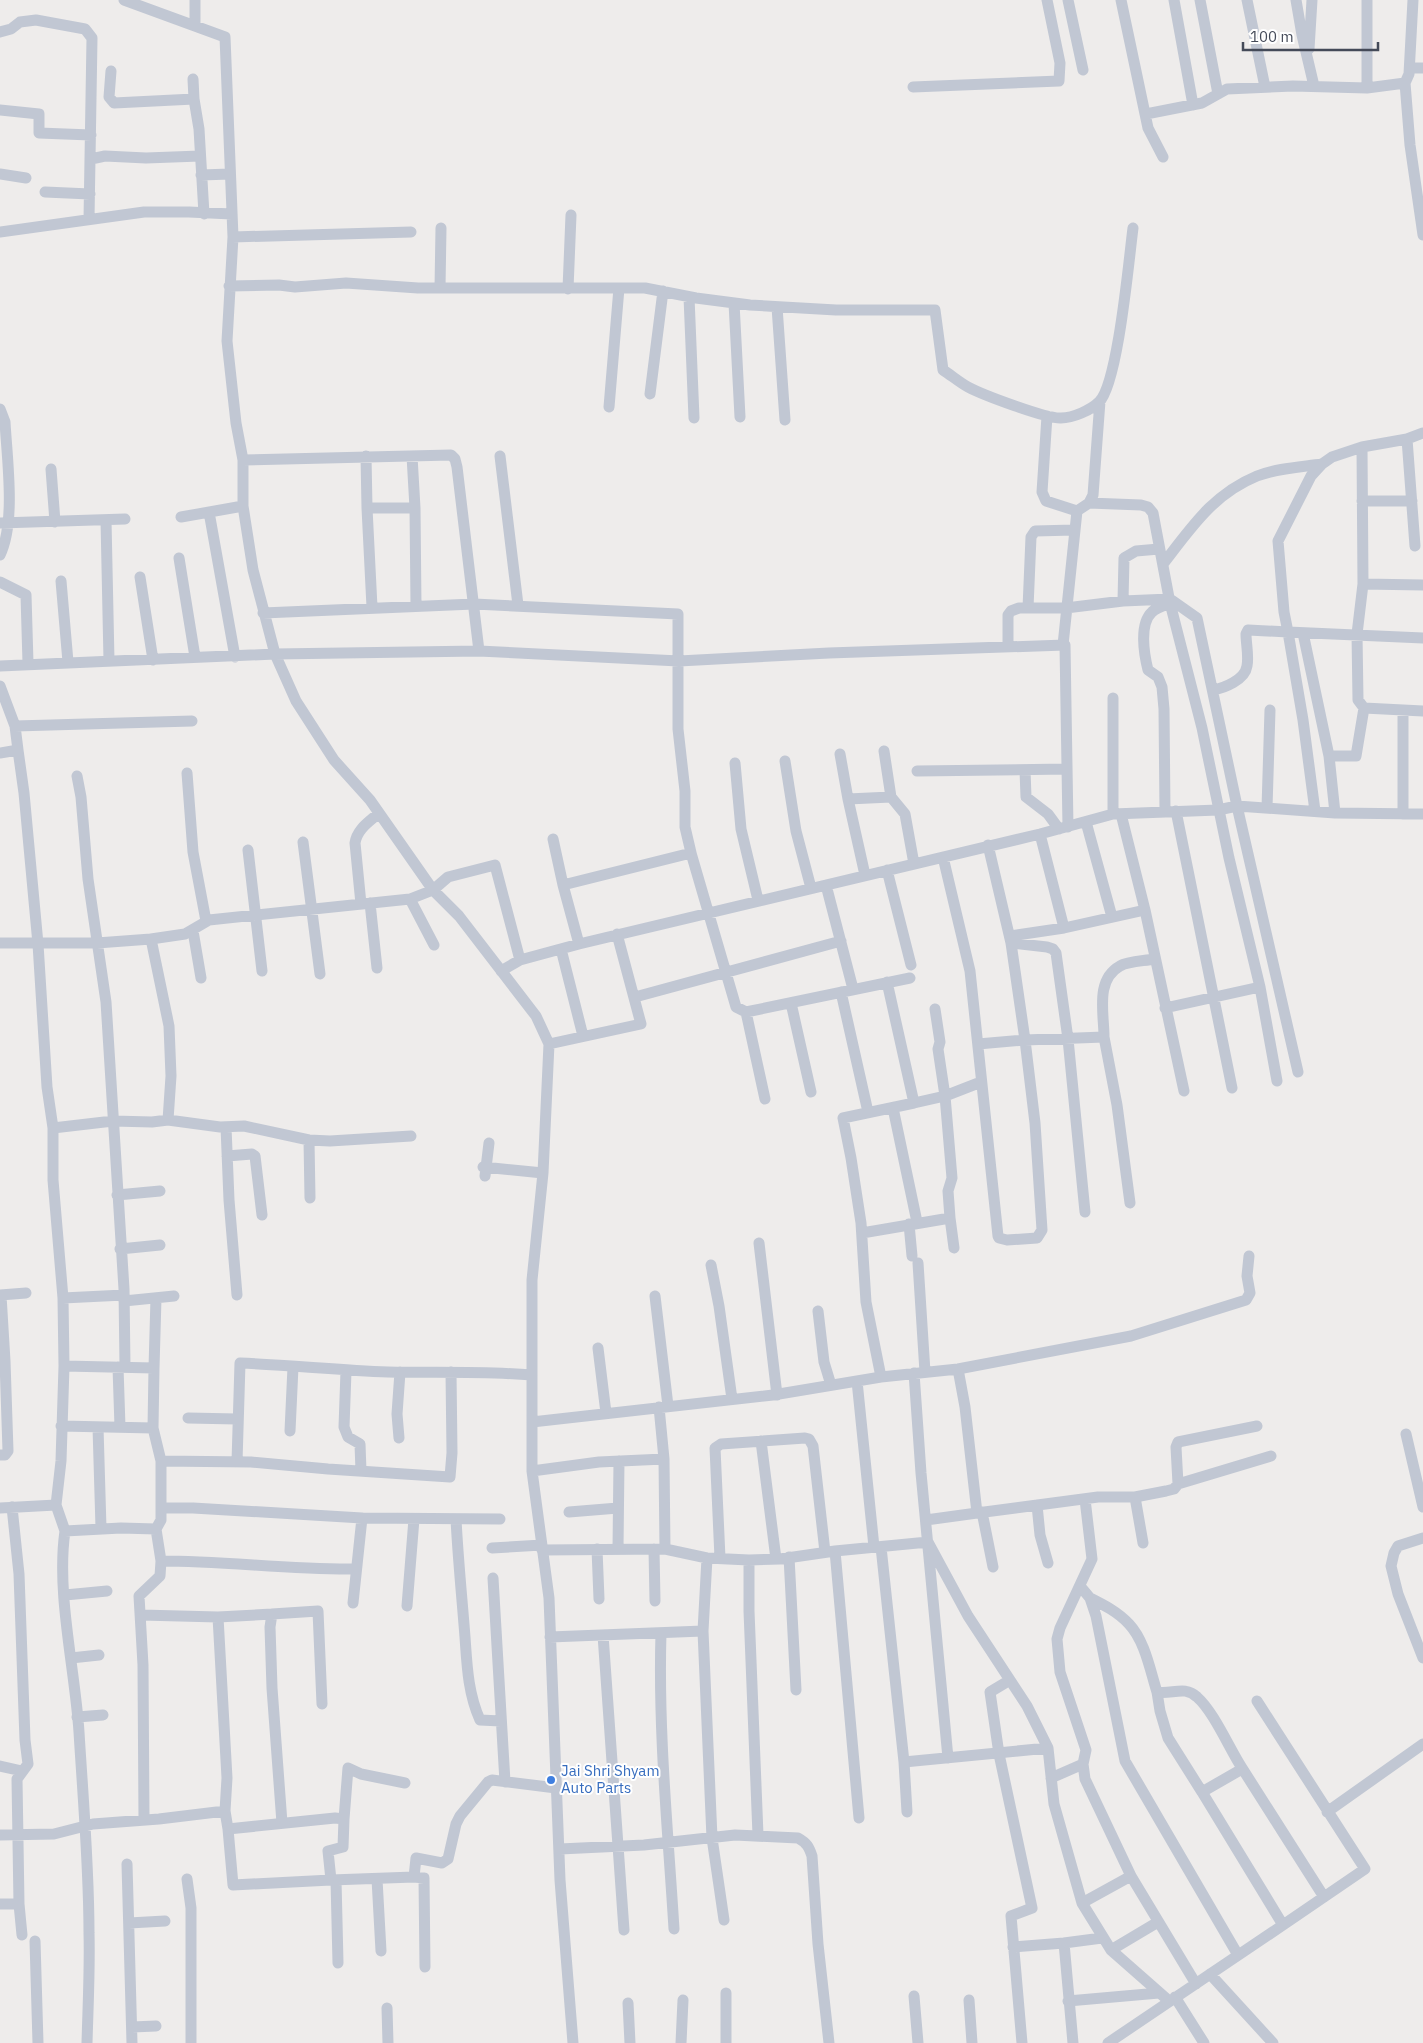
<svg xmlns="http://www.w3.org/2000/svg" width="1423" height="2043" font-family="'IBM Plex Sans',sans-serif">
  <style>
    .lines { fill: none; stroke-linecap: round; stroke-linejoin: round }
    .minor { stroke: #c1c7d3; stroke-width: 11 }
    .shop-dot { fill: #3f7fe0; stroke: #fff; stroke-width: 2 }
    .labels { text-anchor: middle; stroke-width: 4; stroke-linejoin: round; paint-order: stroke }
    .shop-label { font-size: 15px; fill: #366cbe; stroke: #fff; text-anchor: start }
  </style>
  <rect width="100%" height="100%" fill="#eeeceb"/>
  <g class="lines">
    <path class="minor" d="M124 0 225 37 233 237 227 341 236 423 243 460V506L253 570 275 654 296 701 334 760 370 800 433 890 459 916 536 1016 549 1044 543 1173 532 1280V1471L549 1598 560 1880 573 2043
      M1068 0 1083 70
      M1121 0 1148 128 1163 157
      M1174 0 1193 105
      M1200 0 1218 94
      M1247 0 1265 87
      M1296 0 1302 35 1314 86
      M195 25V0
      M0 32 11 29 20 22 36 20 85 29 92 38 89 219
      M1309 49 1312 0
      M1410 68H1423
      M111 71 109 97 114 103 194 99 199 129 204 214
      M193 79 194 99
      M1405 83 1410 145 1423 235
      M913 87 1059 81 1060 63 1047 0
      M1367 88V0
      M0 110 39 114V133L91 135
      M1146 114 1202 103 1227 89 1293 86 1367 88 1405 83 1409 74 1413 0
      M91 159 105 156 146 158 200 156
      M0 174 26 178
      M201 175 230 174
      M45 192 90 194
      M0 232 144 212H189L232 214
      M233 237 411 232
      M229 286 279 285 295 287 346 283 418 288H645L696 298 750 305 836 310H935L943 370C951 375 959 382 968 387 983 395 1047 419 1061 418 1073 418 1091 410 1099 402 1118 384 1129 258 1133 228
      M440 288 441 228
      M568 289 571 215
      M689 297 694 418
      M734 303 740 417
      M777 307 785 420
      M650 394 663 291
      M609 407 619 288
      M0 409 5 422C7 459 16 522 0 555
      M1047 416 1042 492 1046 501 1077 511
      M1423 433 1407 439 1362 447 1332 457 1322 464 1311 476 1278 541 1284 612 1288 632 1423 638
      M1407 439 1415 546
      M1362 447 1363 584 1357 634 1358 700 1364 708 1423 711
      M366 456 367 508
      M412 456 415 508
      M500 456 518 605
      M243 460 451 455 455 459 457 467 479 651
      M51 469 55 522
      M1362 501H1412
      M1089 503 1141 505 1148 507 1153 513 1170 603 1202 728 1229 858 1260 987 1277 1081
      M209 512 235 657
      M181 517 243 506
      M106 520 109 661
      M0 523 125 519
      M179 558 195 657
      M1163 564C1191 528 1213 494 1257 476 1277 468 1301 467 1322 464
      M140 577 153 660
      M61 581 68 662
      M0 582 26 595 28 663
      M1363 584 1423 585
      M1123 601 1124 558 1136 551 1159 549
      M372 607 367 508H415L416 605
      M1028 608 1031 537 1035 531 1074 530
      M263 613 474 604 678 614V729L685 791V827L692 857
      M1303 633 1329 756 1335 813
      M1063 645 1077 511 1089 503 1093 495 1100 401
      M1008 646V615L1011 611 1019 608H1066L1123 601 1170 599 1197 618 1237 806 1298 1072
      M0 666 275 654 479 651 679 661 829 653 1065 645 1068 827
      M0 686 15 726 18 750 0 753
      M1213 690C1224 688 1245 680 1247 666 1249 656 1246 644 1246 634L1248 630 1288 632 1303 720 1315 811
      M1403 710V814
      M15 726 192 721
      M18 750 24 793 38 944 47 1087 53 1128V1180L63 1298 64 1366 154 1368 153 1428 161 1461V1520L156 1529
      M884 751 891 797
      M840 754 848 799
      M1329 756H1356L1364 708
      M785 761 796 831 811 888
      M735 763 741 829 758 900
      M1025 770 1026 797 1048 814 1059 829
      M917 771 1067 769
      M187 773 193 852 206 921
      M77 776 81 797 88 879 106 1002 124 1289 125 1367
      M1267 808 1270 710
      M1176 811 1232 1088
      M1165 812 1164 709 1162 687 1158 677 1148 670C1144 654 1139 624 1152 612 1156 608 1165 605 1170 603
      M1113 814V698
      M1121 814 1145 910 1184 1091
      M1086 822 1112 917
      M1040 834 1064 928
      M553 839 563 885
      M303 842 320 974
      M248 850 262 971
      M943 857 970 971 998 1236 999 1238 1007 1240 1037 1238 1042 1230 1035 1123 1025 1040 1011 943 988 845
      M887 870 911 965
      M865 875 848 799 891 797 905 814 914 864
      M826 885 853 989
      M410 899 434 945
      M370 903 377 968
      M361 904 355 843C357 829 369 822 379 813
      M193 931 201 978
      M1010 936 1064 928 1145 910
      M151 939 169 1026 171 1076 168 1120 220 1127 244 1126 309 1140 330 1141 411 1136
      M0 943H97L151 939 185 934 209 920 410 899 433 890 448 877 495 865 520 960
      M1011 943 1047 947 1053 949 1056 953 1068 1039 1085 1212
      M579 944 563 885 691 853 736 1007 746 1012 910 978
      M561 949 583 1036
      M501 971 520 960 579 944 1040 834 1113 814 1218 810 1237 806 1335 813 1423 814
      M841 992 868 1112
      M635 997 841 941
      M791 1003 811 1092
      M1165 1008 1260 987
      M746 1012 765 1099
      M1104 1037 1117 1105 1130 1203
      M549 1044 641 1024 617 934
      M978 1044 1025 1040 1104 1037C1104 1013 1095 980 1120 966 1128 961 1144 961 1154 959
      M914 1103 945 1096 981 1082
      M893 1108 917 1222
      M226 1127 229 1200 237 1295
      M53 1128 113 1121 152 1122 168 1120
      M309 1140 310 1198
      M227 1156 252 1154 255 1156 262 1215
      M483 1167 543 1173
      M485 1176 489 1143
      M117 1195 160 1191
      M950 1218 954 1248
      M909 1224 912 1256
      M862 1233 950 1218 948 1191 952 1178 945 1096 938 1049 940 1042 935 1009
      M759 1243 777 1395
      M120 1249 160 1245
      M918 1263 925 1372
      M711 1265 719 1306 732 1399
      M0 1295 26 1293
      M1 1295 5 1361
      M655 1296 668 1406
      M63 1298 124 1295
      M124 1301 174 1296
      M818 1311 824 1362 831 1385
      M598 1348 606 1413
      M0 1361H5L8 1451 5 1455H0
      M118 1367 120 1427
      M154 1368 156 1298
      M346 1371 344 1427 348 1437 360 1444 361 1471
      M914 1373 921 1473 948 1758
      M881 1377 866 1302 861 1223 851 1158 843 1118 914 1103 887 982
      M857 1381 874 1547
      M659 1407 664 1459 665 1549
      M188 1418 237 1419
      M532 1422 773 1395 881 1377 958 1369 1131 1336 1246 1300 1250 1293 1247 1276 1249 1256
      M61 1426 153 1428
      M98 1427 101 1528
      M290 1431 293 1367
      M1406 1434 1423 1507
      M399 1438 397 1414 400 1372
      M761 1441 776 1559
      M161 1461 251 1462 328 1469 450 1477 452 1453 451 1372
      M237 1462 240 1363C289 1365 338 1370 388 1372 436 1373 484 1371 532 1375
      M532 1471 599 1462 664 1459
      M1178 1484 1176 1447 1178 1442 1257 1426
      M1135 1497 1143 1543
      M1085 1499 1092 1559 1060 1628 1057 1639 1060 1672 1086 1750 1083 1764 1085 1779 1131 1876 1196 1984
      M56 1505 61 1461 64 1366
      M1037 1505 1040 1535 1048 1563
      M0 1508 56 1505 65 1531 121 1528 156 1529 161 1561
      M161 1508H193L362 1518 500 1519
      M569 1512 618 1508
      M982 1512 993 1567
      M977 1513 1098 1497H1135L1166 1491 1174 1489 1178 1484 1271 1456
      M456 1519C458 1559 462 1598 465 1637 467 1666 468 1693 480 1720L501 1721
      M926 1520 977 1513 965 1407 958 1369
      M65 1531C56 1593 75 1669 79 1732 83 1798 89 1866 89 1933 90 1969 88 2006 87 2043
      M1423 1538 1398 1546 1394 1553 1391 1566 1398 1594 1423 1658
      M881 1547 904 1762 1048 1748
      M492 1548 542 1545
      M597 1549 599 1599
      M618 1549 619 1461
      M654 1549 655 1601
      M542 1550 665 1549 707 1558 749 1560 780 1559 835 1551 928 1542 968 1616 1027 1706 1048 1748 1054 1804 1082 1903 1111 1950 1169 2001
      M835 1551 859 1818
      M789 1557 796 1690
      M720 1558 715 1448 721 1444 805 1438 809 1439 813 1446 825 1552
      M749 1560V1611L758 1835
      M493 1578 505 1782
      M1080 1586 1090 1598 1096 1616 1125 1761 1238 1955
      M65 1595 107 1591
      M1090 1598C1104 1605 1118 1612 1129 1624 1145 1641 1150 1670 1157 1692 1171 1695 1185 1685 1197 1697 1214 1712 1229 1748 1242 1768 1269 1811 1297 1854 1324 1897
      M353 1603 362 1518
      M407 1606 414 1519
      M141 1615 218 1617
      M703 1631 707 1558
      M661 1633C658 1731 668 1831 674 1929
      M603 1635 624 1930
      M550 1637 703 1631 712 1838 724 1920
      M71 1658 99 1655
      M1010 1680 990 1692 999 1754 1032 1908 1011 1916 1022 2043
      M1157 1692 1160 1711 1168 1738 1202 1792
      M1257 1701 1365 1869 1283 1925
      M77 1717 103 1715
      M904 1762 907 1812
      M0 1766 22 1771
      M1051 1778 1083 1764
      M225 1811 227 1778 218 1617 272 1614
      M1327 1812 1423 1744
      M344 1819 348 1768 361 1774 405 1783
      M144 1820 143 1665 139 1596 160 1576 161 1561C226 1561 291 1570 356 1569
      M282 1823 272 1688 270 1627 272 1614 318 1611 322 1704
      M228 1829 233 1885 331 1880
      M0 1835 54 1834 93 1824 159 1819 225 1811 228 1829 335 1818 344 1819 343 1847 328 1851 331 1880 414 1877 416 1858 442 1863 448 1859 456 1824 460 1816 488 1782 492 1780 556 1788
      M560 1849 644 1845 735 1835 798 1838C807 1843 809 1847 812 1856L818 1944 829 2043
      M127 1864 132 2043
      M414 1877 424 1878 425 1967
      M187 1879 191 1908V2043
      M377 1879 381 1951
      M336 1880 338 1963
      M1082 1903 1131 1876
      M0 1904H19L17 1779 28 1764 25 1740 19 1574 12 1507
      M19 1904 22 1935
      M129 1923 165 1921
      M35 1941 38 2043
      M1064 1943 1102 1938
      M1013 1947 1064 1943 1073 2043
      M1111 1950 1158 1922
      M1210 1974 1273 2043
      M726 1993V2043
      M914 1996 918 2043
      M1175 1997 1204 2043
      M969 2000 972 2043
      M1068 2001 1159 1993
      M628 2003 630 2043
      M387 2008 388 2043
      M132 2027 156 2026
      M681 2043 683 2000
      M1108 2043 1283 1925 1202 1792 1242 1769"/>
  </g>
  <circle class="shop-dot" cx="551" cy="1780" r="5"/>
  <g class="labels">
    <g class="shop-label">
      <text x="561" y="1776">Jai Shri Shyam<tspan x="561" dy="17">Auto Parts</tspan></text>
    </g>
  </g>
  <path d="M1243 42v8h135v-8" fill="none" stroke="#444a58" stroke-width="2.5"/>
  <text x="1250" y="42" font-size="15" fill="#444a58" stroke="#ffffff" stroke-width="4" paint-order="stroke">100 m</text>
</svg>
